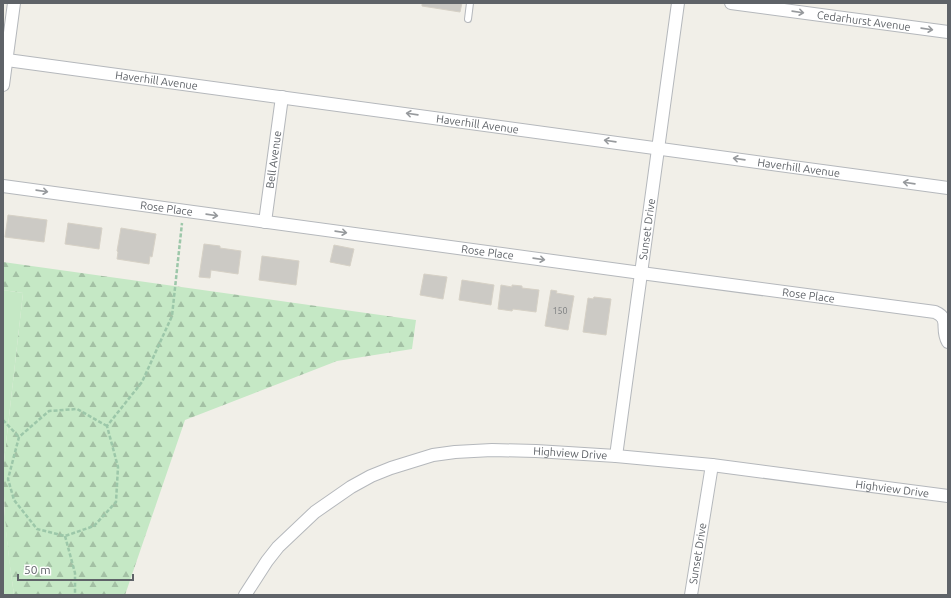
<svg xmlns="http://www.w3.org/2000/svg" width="951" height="598" font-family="Ubuntu,sans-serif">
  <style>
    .forest { fill: url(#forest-firs) }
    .park { fill: #c5e8c5 }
    .building { fill: #cccac5; stroke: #d6d1c6 }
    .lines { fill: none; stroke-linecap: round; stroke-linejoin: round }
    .lane-casing { stroke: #b5b8bc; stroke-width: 8 }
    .street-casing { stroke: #b5b8bc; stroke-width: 14 }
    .path { stroke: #9cc7a9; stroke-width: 2.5; stroke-dasharray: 4 2; stroke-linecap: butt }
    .lane { stroke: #fff; stroke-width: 6 }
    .street { stroke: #fff; stroke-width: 12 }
    .oneway { stroke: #979a9d }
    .labels { text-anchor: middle; stroke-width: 4; stroke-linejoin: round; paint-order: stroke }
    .number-label { font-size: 9px; fill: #7a7d7f }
    .street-label { font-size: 11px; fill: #5f6368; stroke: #fff }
  </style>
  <defs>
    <pattern id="forest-firs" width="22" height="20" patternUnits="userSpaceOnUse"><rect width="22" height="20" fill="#c5e8c5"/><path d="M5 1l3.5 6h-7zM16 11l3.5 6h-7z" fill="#a3c0a4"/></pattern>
  </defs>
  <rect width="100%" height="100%" fill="#f1efe8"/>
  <path class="forest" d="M3 262 416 320 412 349 337 361 185 420 125 595H14L9 559 5 522 3 470 23 293 3 290Z"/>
  <path class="park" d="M3 290 23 293 3 470Z
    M3 490C5 525 9 560 14 595H3Z"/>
  <path class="building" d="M422 3H462L460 12 422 6Z
    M8 215 47 220 44 242 5 237Z
    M68 223 102 228 99 249 65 244Z
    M121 228 156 234 152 257 150 256 149 264 117 259 118 252 117 251Z
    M204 244 220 246V248L241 251 238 274 211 270 210 278 199 277Z
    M334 245 354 249 350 266 330 262Z
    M262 256 299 261 296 285 259 280Z
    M424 274 447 277 443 299 420 295Z
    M462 280 494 285 491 305 459 300Z
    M501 285 512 287V285L522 286V288L539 290 536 312 513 309 512 311 498 309Z
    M551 290 557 291 556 293 574 296 568 330 545 326Z
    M594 297 611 299 606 335 583 332 588 298 593 299Z"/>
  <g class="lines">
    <defs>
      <path id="lane" d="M468 19 470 3"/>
      <g id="street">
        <path id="s1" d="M731 3 948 32"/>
        <path id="s2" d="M7 60 948 188"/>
        <path d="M3 85 14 3"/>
        <path id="s3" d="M3 186 641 273 935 312C951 319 940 328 948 342"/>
        <path id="s4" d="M265 222 282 97"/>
        <path id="s5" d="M616 456 678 3"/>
        <path id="s6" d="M245 595 267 561 278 547 315 512 351 487 371 476 391 468 433 455 455 452 492 450 536 451 616 456 712 465 948 496"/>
        <path id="s7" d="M691 595 712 465"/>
      </g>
    </defs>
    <use href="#lane" class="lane-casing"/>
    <use href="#street" class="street-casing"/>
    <path class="path" d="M3 420 19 437
      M107 426 77 409 49 411 19 437 8 479 14 500 37 529 65 536 94 526 116 502 118 467 107 426 142 382 172 316 182 223
      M65 536 75 573V595"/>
    <use href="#lane" class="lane"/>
    <use href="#street" class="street"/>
  </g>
  <defs><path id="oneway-shaft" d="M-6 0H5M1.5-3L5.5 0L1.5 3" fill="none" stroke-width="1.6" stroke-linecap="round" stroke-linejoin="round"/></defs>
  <g class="oneway">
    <use href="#oneway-shaft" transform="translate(798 12) rotate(8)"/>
    <use href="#oneway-shaft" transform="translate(927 29) rotate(8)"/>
    <use href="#oneway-shaft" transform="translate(412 114) rotate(-172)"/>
    <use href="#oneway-shaft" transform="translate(610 141) rotate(-172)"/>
    <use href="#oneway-shaft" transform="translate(739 159) rotate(-172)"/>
    <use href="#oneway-shaft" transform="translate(909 183) rotate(-172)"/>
    <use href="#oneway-shaft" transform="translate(42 191) rotate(8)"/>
    <use href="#oneway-shaft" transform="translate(212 215) rotate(8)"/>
    <use href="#oneway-shaft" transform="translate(341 232) rotate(8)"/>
    <use href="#oneway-shaft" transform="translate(539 259) rotate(8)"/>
  </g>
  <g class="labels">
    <g class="number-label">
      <text x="560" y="314">150</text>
    </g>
    <g class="street-label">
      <text dy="4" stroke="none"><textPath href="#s1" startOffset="134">Cedarhurst Avenue</textPath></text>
      <text dy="4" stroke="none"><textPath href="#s2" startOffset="151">Haverhill Avenue</textPath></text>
      <text dy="4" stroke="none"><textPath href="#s2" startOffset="475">Haverhill Avenue</textPath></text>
      <text dy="4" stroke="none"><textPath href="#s4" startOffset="63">Bell Avenue</textPath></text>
      <text dy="4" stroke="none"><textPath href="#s2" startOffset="799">Haverhill Avenue</textPath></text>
      <text dy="4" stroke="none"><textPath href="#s3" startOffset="165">Rose Place</textPath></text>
      <text dy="4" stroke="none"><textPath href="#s5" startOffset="229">Sunset Drive</textPath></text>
      <text dy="4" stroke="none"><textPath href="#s3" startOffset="489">Rose Place</textPath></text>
      <text dy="4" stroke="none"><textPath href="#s3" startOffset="813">Rose Place</textPath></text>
      <text dy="4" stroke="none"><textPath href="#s6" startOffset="379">Highview Drive</textPath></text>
      <text dy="4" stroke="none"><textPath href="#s6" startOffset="703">Highview Drive</textPath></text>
      <text dy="4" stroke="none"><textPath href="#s7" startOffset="42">Sunset Drive</textPath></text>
    </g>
  </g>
  <rect width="951" height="598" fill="none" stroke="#5f6368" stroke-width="8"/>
  <path d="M18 574v6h115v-6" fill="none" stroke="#5f6368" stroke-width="2"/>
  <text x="24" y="574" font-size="12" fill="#5f6368" stroke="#ffffff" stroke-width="3" paint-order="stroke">50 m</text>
</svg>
